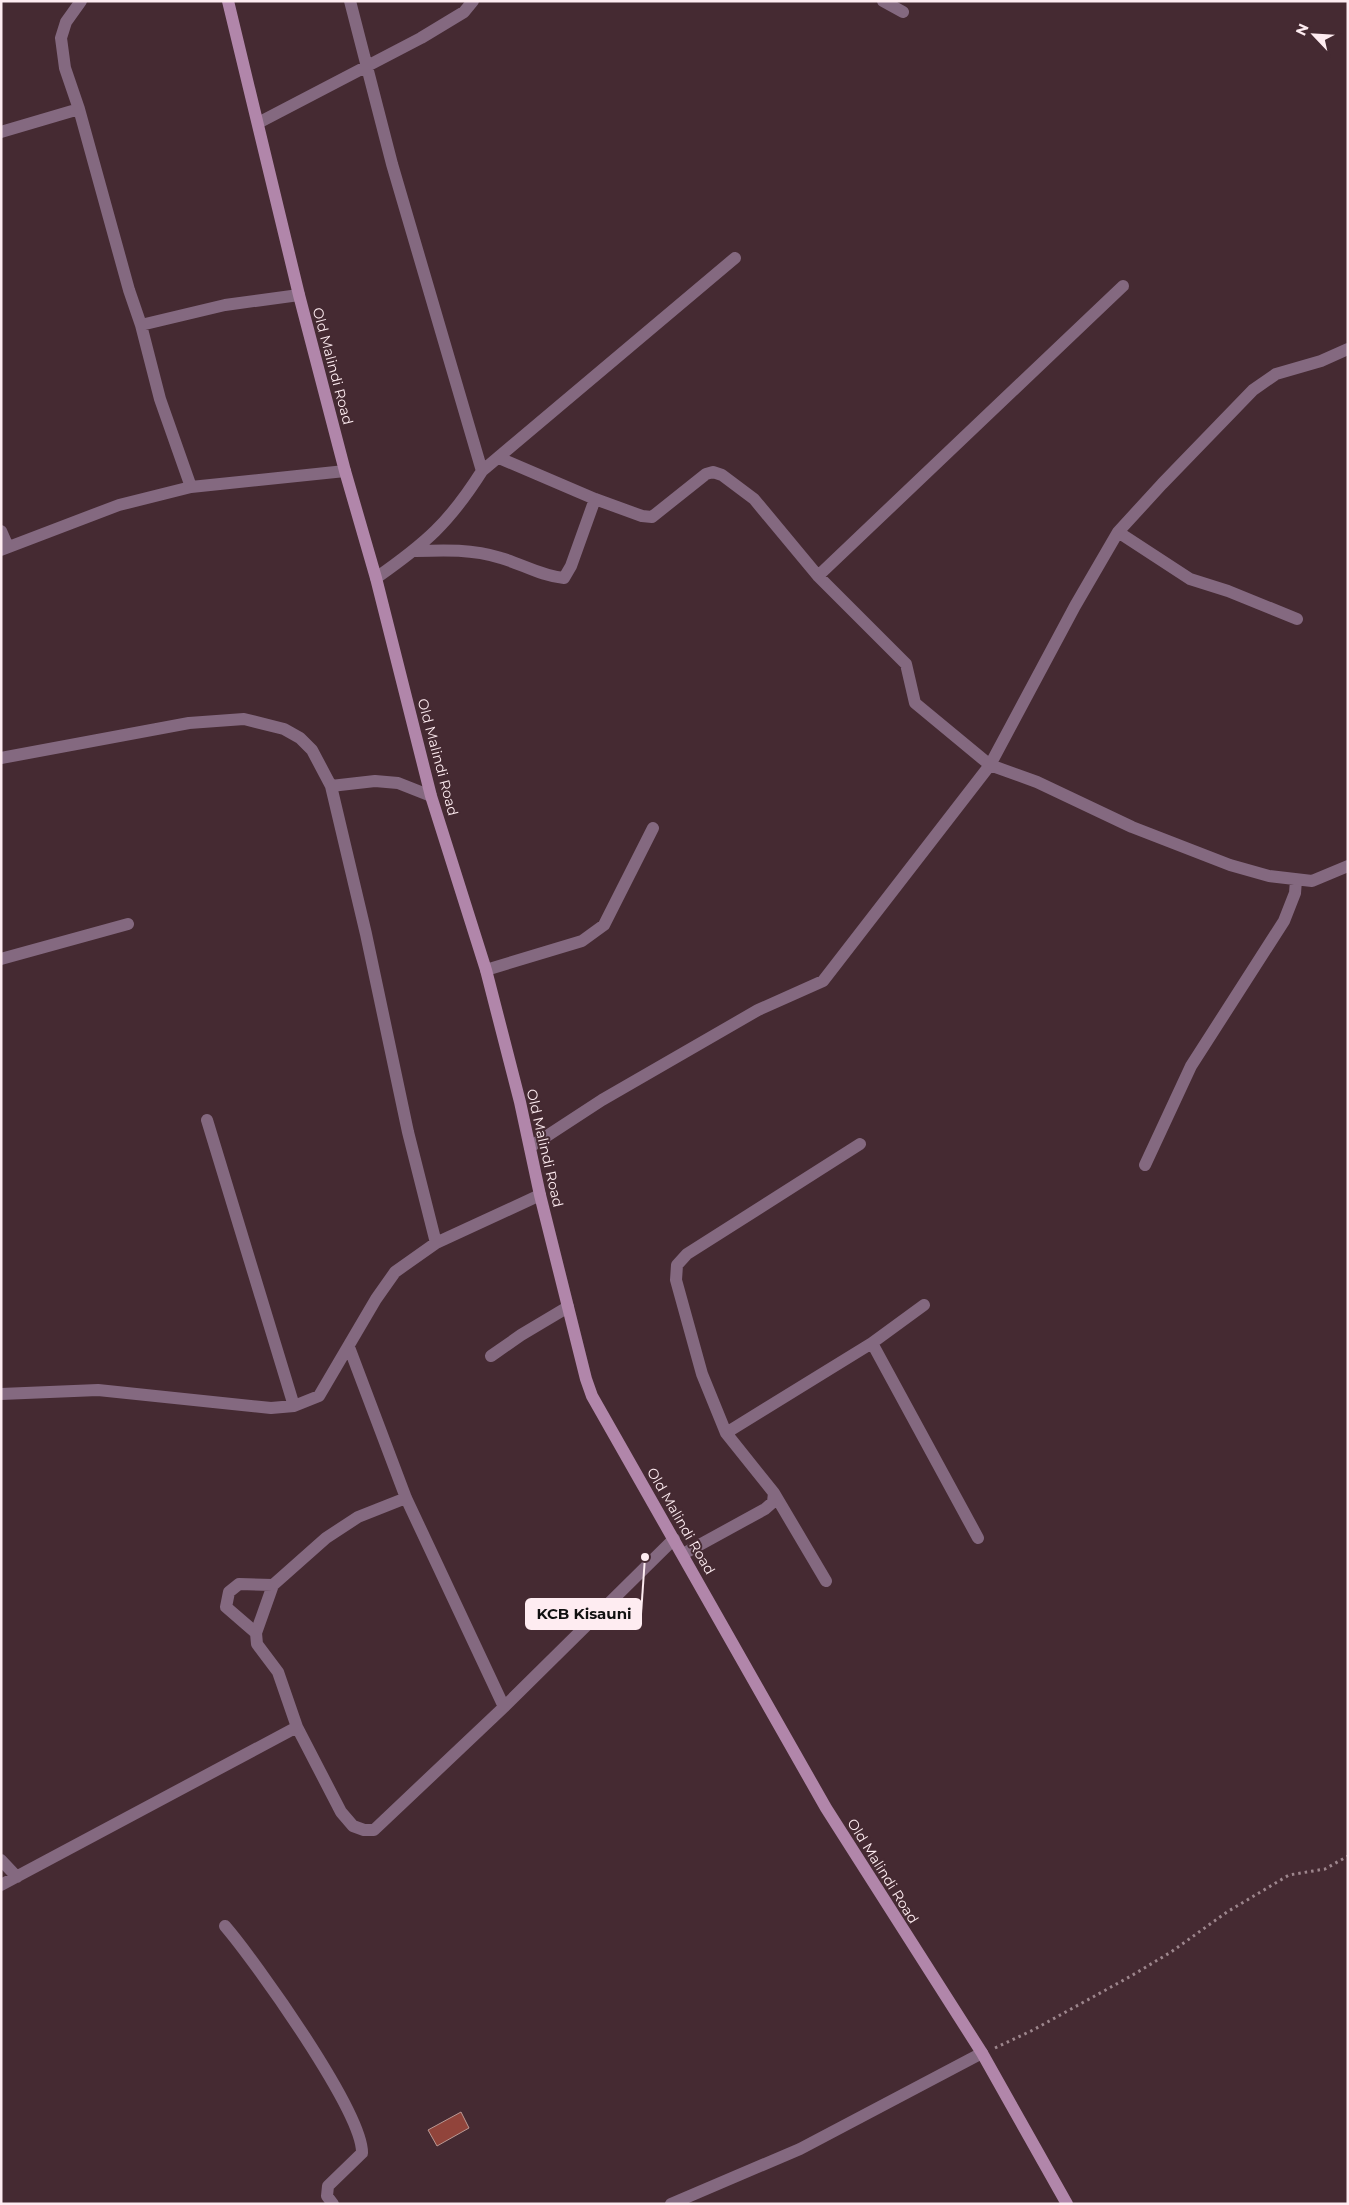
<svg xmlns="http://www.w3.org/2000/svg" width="1349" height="2205" font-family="Montserrat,sans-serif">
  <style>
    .building { fill: #91443b; stroke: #ba9893 }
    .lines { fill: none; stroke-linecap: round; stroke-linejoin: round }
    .path { stroke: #9d868d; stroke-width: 3; stroke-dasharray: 2.5 4; stroke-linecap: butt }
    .street { stroke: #846980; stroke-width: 12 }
    .secondary { stroke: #b186aa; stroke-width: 12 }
    .labels { text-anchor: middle; stroke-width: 4; stroke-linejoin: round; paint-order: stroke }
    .street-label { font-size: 14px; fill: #feecf1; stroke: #452a32 }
    .leader { fill: none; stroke: #feecf1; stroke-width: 2 }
    .callout-dot { fill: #feecf1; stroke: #452a32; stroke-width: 2 }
    .callout { fill: #feecf1; stroke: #feecf1; stroke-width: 2 }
    .callout-label { font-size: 15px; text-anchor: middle; font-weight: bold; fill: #111 }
  </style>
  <rect width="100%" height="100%" fill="#452a32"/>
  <path class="building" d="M461 2112 469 2128 437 2146 428 2130Z"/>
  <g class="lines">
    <path class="path" d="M995 2048 1033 2030 1131 1976 1171 1952 1227 1912 1289 1875 1325 1869 1348 1856"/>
    <path class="street" d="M81 1 66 22 61 38 65 68 79 109 129 290 141 325 160 399 191 487
      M350 1 392 164 482 471
      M883 1 903 12
      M258 123 421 38 464 12 473 1
      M1 132 79 109
      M141 325 225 305 299 295
      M499 458 595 499 642 516 652 517 706 474 713 472 722 475 754 499 818 576 906 664 915 703 990 765 1037 782 1132 827 1230 865 1269 876 1312 881 1348 866
      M1 531 8 547
      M1118 532 1190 579 1228 591 1297 619
      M1 550 119 505 191 487 345 471
      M415 551C445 550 472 549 501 558 522 564 541 576 564 578L571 566 595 499
      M818 576 1123 286
      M376 578C426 543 449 523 482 471L735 258
      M1 758 189 723 244 719 284 729 300 738 312 750 331 786 366 934 408 1132 436 1243
      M331 786 375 781 398 783 431 796
      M1 959 128 924
      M486 970 582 941 604 925 653 828
      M207 1120 294 1406
      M530 1147 602 1100 758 1010 823 981 990 765 1075 606 1118 532 1162 484 1253 390 1276 374 1321 361 1348 349
      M1145 1165 1191 1066 1284 921 1295 893 1296 880
      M872 1343 978 1538
      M349 1347 406 1498 504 1707
      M491 1356 521 1335 568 1307
      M1 1394 98 1390 271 1408 294 1406 319 1396 376 1299 395 1272 436 1243 540 1195
      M726 1433 872 1343 924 1305
      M774 1493 826 1581
      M406 1498 358 1517 326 1538 273 1585 256 1633 257 1644 278 1672 297 1727 341 1812 353 1826 364 1830H374L504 1707 674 1539
      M683 1554 765 1509 773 1502 774 1493 726 1433 702 1374 676 1280 677 1265 687 1254 860 1144
      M256 1633 226 1607 229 1592 239 1584 273 1585
      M1 1860 17 1877
      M1 1885 297 1727
      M225 1926C255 1961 363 2112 362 2153L328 2186 327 2196 333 2204
      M671 2204 800 2149 982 2053"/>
    <path class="secondary" d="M228 1 299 295 345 471 376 578 431 796 486 970 520 1102 540 1195 586 1379 592 1396 826 1808 982 2053 1067 2204"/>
  </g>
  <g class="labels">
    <g class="street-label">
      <text transform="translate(333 366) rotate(75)" y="5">Old Malindi Road</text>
      <text transform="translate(438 757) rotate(75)" y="5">Old Malindi Road</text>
      <text transform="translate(545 1148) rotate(77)" y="5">Old Malindi Road</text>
      <text transform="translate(681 1521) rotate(60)" y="5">Old Malindi Road</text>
      <text transform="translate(883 1871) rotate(58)" y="5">Old Malindi Road</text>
    </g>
  </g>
  <path class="leader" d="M645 1557L641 1614"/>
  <circle class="callout-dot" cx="645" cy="1557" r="5"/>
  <rect class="callout" x="526" y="1599" width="115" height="30" rx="5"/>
  <g class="callout-label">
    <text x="584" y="1619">KCB Kisauni</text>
  </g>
  <rect width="1349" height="2205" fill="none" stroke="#feecf1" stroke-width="5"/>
  <g transform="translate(1314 35) rotate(295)" stroke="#452a32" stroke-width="4" paint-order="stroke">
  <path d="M0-4L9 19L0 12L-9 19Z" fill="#feecf1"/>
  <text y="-8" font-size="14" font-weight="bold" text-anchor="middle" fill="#feecf1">N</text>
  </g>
</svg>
